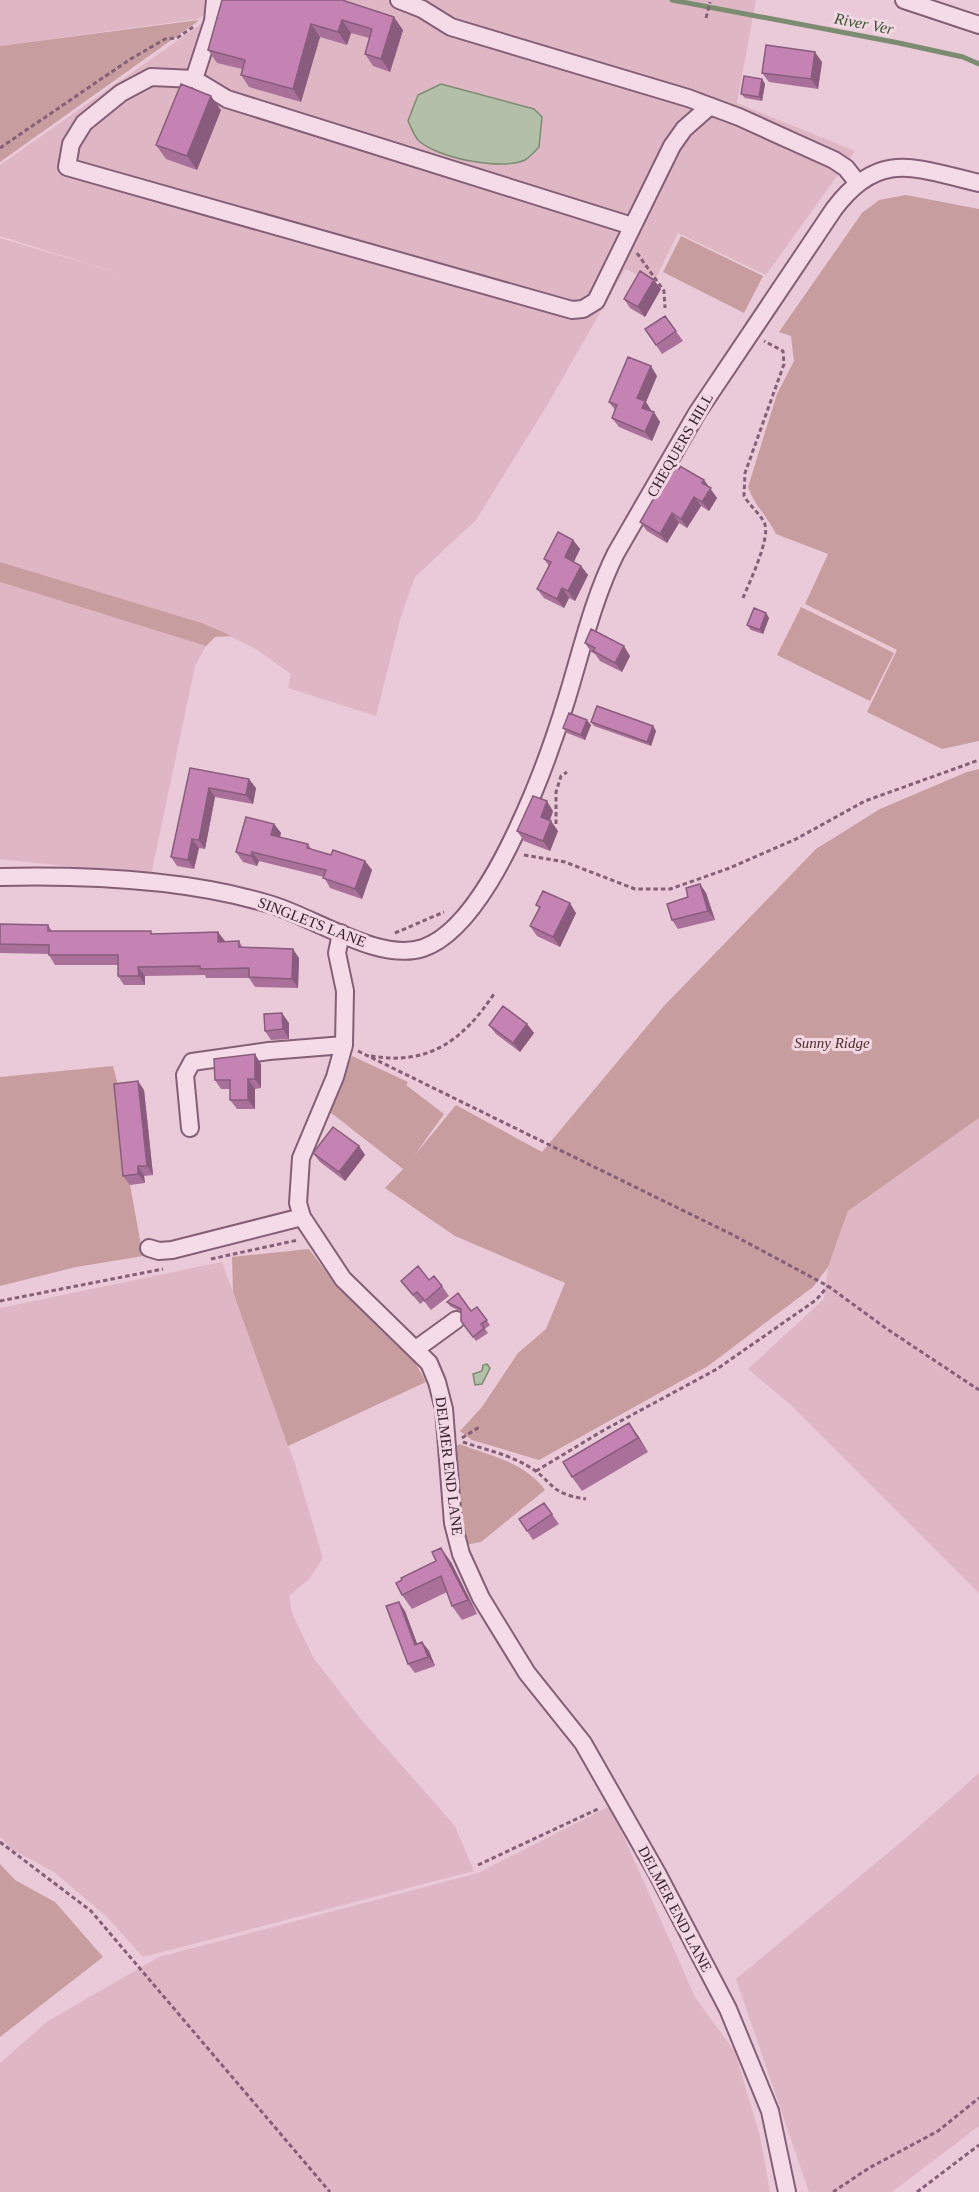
<svg xmlns="http://www.w3.org/2000/svg" width="979" height="2192" font-family="'Times New Roman',serif">
  <style>
    .farmland { fill: #dfb7c4 }
    .green { fill: #c79d9f }
    .water { fill: #b3bfa9; stroke: #7c8c70; stroke-width: 1.5 }
    .lines { fill: none; stroke-linecap: round; stroke-linejoin: round }
    .stream { stroke: #7c8c70; stroke-width: 5 }
    .minor-casing { stroke: #845f77; stroke-width: 20 }
    .path { stroke: #845f77; stroke-width: 3; stroke-dasharray: 4.5 3; stroke-linecap: butt }
    .minor { stroke: #f5dbe7; stroke-width: 16 }
    .wall { fill: #a9719a }
    .shaded-wall { fill: #895c7d }
    .building { fill: #c483b3; stroke: #895c7d; stroke-width: 1.5 }
    .labels { text-anchor: middle; stroke-width: 6; stroke-linejoin: round; paint-order: stroke }
    .street-label { font-size: 15px; fill: #362130; stroke: #f2d7e3 }
    .park-label { font-size: 15px; font-style: italic; fill: #502d2a; stroke: #f2d7e3 }
    .water-label { font-size: 16px; font-style: italic; fill: #3a5432; stroke: #f2d7e3 }
  </style>
  <rect width="100%" height="100%" fill="#eac9d8"/>
  <path class="farmland" d="M0 0H756L737 103 855 151 766 275 678 233 654 282 625 269 546 407 476 520 415 577 401 616 376 716 288 688 291 674 256 649 202 623 0 562V238L118 273 0 236V165L211 17 207 13 198 19 0 46Z
    M0 582 206 646 195 666 151 875 0 859Z
    M979 1118V1593L792 1406 748 1369 824 1299 828 1267 848 1211Z
    M222 1262 295 1464 323 1558 309 1579 289 1596 292 1613 313 1657 359 1717 455 1826 474 1871 143 1957 107 1917 54 1872 13 1850 0 1837V1308Z
    M979 1773V2126L892 2192H809L736 1979 906 1838Z
    M610 1806 695 1997 735 2052 760 2136 770 2192H0V2063L48 2021 159 1957 478 1873Z"/>
  <path class="green" d="M199 20 194 24 0 162V46Z
    M906 195 979 209V741L942 749 867 712 897 650 805 604 828 554 776 534C768 517 754 505 748 487L777 394 794 361 791 336 779 332 862 213 879 200Z
    M681 236 763 276 744 313 663 272Z
    M0 562 202 623 232 636 215 637 206 646 0 582Z
    M801 607 894 653 870 701 777 655Z
    M979 769V1118L848 1211 828 1267 813 1287 708 1366 539 1460 472 1440 460 1431 482 1407 518 1353 546 1329 565 1283 455 1236 385 1188 403 1169 330 1112 352 1056 408 1082 406 1085 444 1114 414 1156 456 1105 542 1152 664 1006 816 849 880 809 967 772Z
    M113 1066 120 1093 130 1185 143 1256 76 1267 0 1286V1077Z
    M309 1249 339 1289 412 1357 426 1382 288 1446 233 1292 232 1257Z
    M459 1444C491 1456 524 1462 545 1490L481 1542 464 1545 456 1490 455 1448Z
    M0 1864 15 1880 55 1902 103 1957 0 2037Z"/>
  <path class="water" d="M441 84 534 109 542 117 539 147C535 151 530 157 525 160 502 171 438 158 419 141 414 136 411 127 408 121L418 95Z
    M487 1364 490 1368 482 1384 475 1385 473 1374 482 1371 483 1365Z"/>
  <g class="lines">
    <path class="stream" d="M672 0 899 43 963 57 979 64"/>
    <defs>
      <path id="minor" d="M399 0 422 9 451 27 688 98 739 117 834 160 846 168 857 182
        M904 0 979 25
        M194 79 213 21 215 0
        M632 226 227 99 194 79 151 77 121 93 84 123 71 144 67 167 572 310 583 309 596 301 672 146 684 129 710 106
        M0 877C86 875 186 879 269 904 312 916 379 963 423 948 473 931 513 841 532 796 545 765 557 731 567 698 582 649 593 599 616 553L697 413 834 209C879 149 915 168 979 183
        M341 933 337 953 345 991 344 1045 335 1077 301 1158 298 1203 302 1217 343 1279 429 1363 437 1382 444 1409 453 1523 461 1554 481 1598 527 1673 583 1743 657 1873 728 2009 770 2111 787 2192
        M190 1128 185 1075 192 1062 269 1051 344 1045
        M149 1248 159 1251 172 1250 302 1217
        M416 1349 456 1320"/>
    </defs>
    <use href="#minor" class="minor-casing"/>
    <path class="path" d="M706 18 710 2
      M0 148 129 60 165 39 177 38 193 27
      M637 253 664 291 665 308
      M743 598C749 583 772 536 764 522 759 513 750 506 744 496L745 473 784 364 783 351 764 341
      M556 824V792L561 776 567 772
      M524 855 565 862 635 889H670L727 869 796 839 865 801 979 760
      M395 933 444 912
      M358 1051 733 1235 828 1286 887 1329 979 1390
      M371 1056C429 1066 463 1040 494 994
      M211 1259 298 1240
      M0 1301 163 1269
      M462 1438 481 1426
      M463 1442C483 1449 507 1454 526 1465 555 1481 546 1493 586 1499
      M536 1471 604 1430 717 1369 816 1300 828 1286
      M0 1842 91 1911 330 2192
      M478 1865 600 1808
      M833 2192 869 2168 938 2131 979 2098
      M917 2192 979 2145"/>
    <use href="#minor" class="minor"/>
  </g>
  <path class="wall" d="M222 0 403 30 390 72 373 66 365 54 369 38 351 33 347 45 320 37 301 102 249 87 241 75 242 69 217 63 208 50Z
    M822 62 818 89 769 82 762 73Z
    M762 79 765 84 762 101 745 98 741 94Z
    M221 110 197 170 166 159 156 145Z
    M661 289 645 317 630 308 624 299Z
    M665 316 683 341 662 354 645 329Z
    M657 376 646 402 651 411 660 422 652 441 619 427 612 418 615 410 609 402Z
    M679 469 704 480 717 498 709 511 701 506 687 528 679 523 667 543 647 531 640 522 664 481 661 476Z
    M573 540 580 549 574 562 581 566 588 575 575 601 569 598 564 608 544 598 537 589 549 566 544 559Z
    M766 613 769 618 763 634 751 630 747 625Z
    M585 643 630 656 622 672 600 661 595 654 591 652Z
    M591 722 653 726 656 731 651 746 594 726Z
    M591 725 585 740 567 733 563 728Z
    M190 768 256 788 253 804 215 797 205 849 199 848 194 869 177 866 171 857Z
    M553 811 550 821 558 831 550 851 524 841 517 831Z
    M274 824 281 833 280 837 308 844 312 850 331 855 365 861 372 870 362 899 330 888 324 877 259 861 257 866 243 862 236 852Z
    M700 884 706 893 715 920 678 929 672 920Z
    M536 905 576 913 560 947 537 936 530 926 539 908Z
    M0 924 48 925 52 931 153 934 225 941H239L243 948 299 958 298 988 255 987 249 978H206L205 975 145 976V985H124L118 976V965H55L49 955V954L0 953Z
    M289 1023V1039L271 1040 265 1031Z
    M527 1024 534 1033 520 1052 496 1034 489 1025Z
    M261 1064V1088L255 1089V1109H237L230 1100V1089H221L215 1080Z
    M144 1090 153 1175 144 1176 145 1183 130 1185 123 1176Z
    M359 1146 365 1155 345 1181 320 1162 313 1153Z
    M429 1280 442 1286 449 1296 431 1310 424 1301 420 1304 401 1281Z
    M447 1302 471 1311 477 1307 490 1325 485 1329 488 1333 476 1341 461 1321V1312L450 1306Z
    M629 1423 648 1452 582 1491 572 1477Z
    M544 1503 559 1524 533 1540 519 1519Z
    M451 1562 477 1614 462 1620 452 1606 447 1592 412 1609 402 1595Z
    M405 1611 417 1644 422 1642 429 1651 435 1666 415 1673 408 1664Z"/>
  <path class="shaded-wall" d="M394 17 403 30 390 72 381 59Z
    M342 20 351 33 347 45 338 32Z
    M311 24 320 37 301 102 293 89Z
    M815 52 822 62 818 89 811 79Z
    M762 79 765 84 762 101 759 97Z
    M211 96 221 110 197 170 187 156Z
    M654 280 661 289 645 317 638 307Z
    M651 366 657 376 646 402 651 410 649 417 642 408 637 398Z
    M654 412 660 422 652 441 645 432Z
    M704 480 717 498 709 511 702 502V483Z
    M694 497 701 506 687 528 681 519Z
    M672 513 679 523 667 543 660 534Z
    M573 540 580 549 571 567 565 557Z
    M581 566 588 575 575 601 568 591Z
    M562 588 569 598 564 608 557 599Z
    M766 613 769 618 763 634 760 630Z
    M624 646 630 656 622 672 615 663Z
    M587 720 591 725 585 740 581 735Z
    M653 726 656 731 651 746 647 742Z
    M249 779 256 788 253 804 246 795Z
    M209 788 215 797 205 849 199 840Z
    M547 801 553 811 547 827 541 817Z
    M551 821 558 831 550 851 543 841Z
    M274 824 281 833 278 844 271 835Z
    M192 839 199 848 194 869 188 860Z
    M252 852 259 861 257 866 251 856Z
    M365 861 372 870 362 899 355 889Z
    M700 884 706 893 715 920 708 911Z
    M570 903 576 913 560 947 553 937Z
    M218 932 225 941V951L218 942Z
    M293 949 299 958 298 988 292 979Z
    M138 967 145 976V985L139 976Z
    M282 1013 289 1023V1039L283 1029Z
    M527 1024 534 1033 520 1052 513 1043Z
    M255 1054 261 1064V1088L255 1079Z
    M248 1079 255 1089V1109L248 1100Z
    M138 1081 144 1090 153 1175 147 1166Z
    M359 1146 365 1155 345 1181 339 1172Z
    M138 1166 144 1176 145 1183 138 1174Z
    M629 1423 639 1437 648 1452 638 1438Z
    M441 1548 451 1562 477 1614 468 1600Z
    M399 1602 405 1611 421 1654 415 1645Z
    M422 1642 429 1651 435 1666 428 1657Z"/>
  <path class="building" d="M222 0H342L394 17 381 59 365 54 372 29 342 20 338 32 311 24 293 89 241 75 245 60 208 50Z
    M766 45 815 52 811 79 762 73Z
    M744 76 762 79 759 97 741 94Z
    M181 84 211 96 187 156 156 145Z
    M640 271 654 280 638 307 624 299Z
    M665 316 676 331 656 345 645 329Z
    M628 357 651 366 637 398 645 401 642 408 654 412 645 432 612 418 617 405 609 402Z
    M670 463 679 469 680 466 704 480 702 483 711 488 702 502 694 497 681 519 672 513 660 534 640 522 665 479 661 476Z
    M558 532 573 540 565 557 581 566 568 591 562 588 557 599 537 589 551 562 544 559Z
    M754 608 766 613 760 630 747 625Z
    M591 629 624 646 615 663 593 651 595 648 585 643Z
    M597 706 653 726 647 742 591 722Z
    M569 713 587 720 581 735 563 728Z
    M190 768 249 779 246 795 209 788 199 840 192 839 188 860 171 857Z
    M533 796 547 801 541 817 551 821 543 841 517 831Z
    M246 817 274 824 271 835 308 844 307 848 331 855 333 850 365 861 355 889 323 878 326 870 252 852 251 856 236 852Z
    M700 884 708 911 672 920 667 904 688 897 686 888Z
    M543 891 570 903 553 937 530 926 540 907 536 905Z
    M0 924 48 925V931H151V934L218 932V942L239 941V947L293 949 292 979 249 977V968L200 969V966L138 967 139 976H118V955H49V945L0 944Z
    M503 1006 527 1024 513 1043 489 1025Z
    M282 1013 283 1029 265 1031 264 1014Z
    M255 1054V1079H248V1100H230V1080H215L214 1059Z
    M138 1081 147 1166H138V1174L123 1176 114 1084Z
    M333 1127 359 1146 339 1172 313 1153Z
    M418 1266 429 1280 434 1276 442 1286 425 1301 417 1292 413 1295 401 1281Z
    M458 1293 471 1311 477 1307 487 1320 481 1324 484 1328 473 1337 461 1321V1309L447 1302Z
    M629 1423 638 1438 572 1477 563 1462Z
    M544 1503 552 1514 527 1531 519 1519Z
    M441 1548 468 1600 452 1606 441 1576 402 1595 396 1583 402 1580 401 1578 436 1561 432 1552Z
    M399 1602 415 1645 422 1642 428 1657 408 1664 386 1606Z"/>
  <g class="labels">
    <g class="street-label">
      <text transform="translate(680 445) rotate(-60)" y="5">CHEQUERS HILL</text>
      <text transform="translate(312 922) rotate(21)" y="5">SINGLETS LANE</text>
      <text transform="translate(449 1466) rotate(83)" y="5">DELMER END LANE</text>
      <text transform="translate(675 1909) rotate(62)" y="5">DELMER END LANE</text>
    </g>
    <g class="park-label">
      <text x="832" y="1048">Sunny Ridge</text>
    </g>
    <g class="water-label">
      <text transform="translate(864 23) rotate(11)" y="6">River Ver</text>
    </g>
  </g>
</svg>
